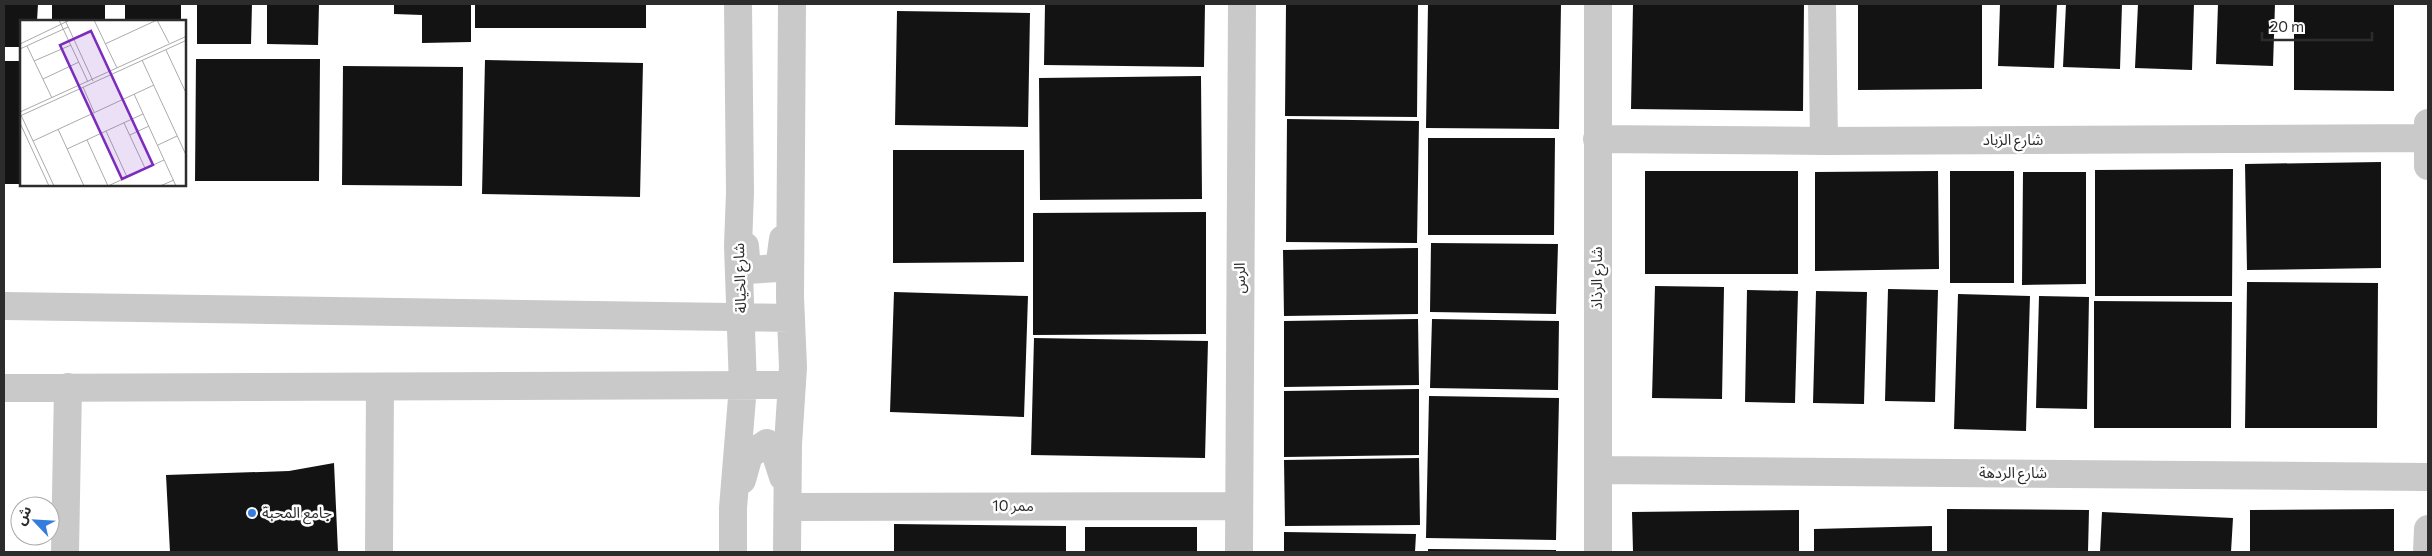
<svg xmlns="http://www.w3.org/2000/svg" width="2432" height="556" font-family="Commissioner,'Noto Sans Arabic',sans-serif">
  <style>
    .building { fill: #131313 }
    .lines { fill: none; stroke-linecap: round; stroke-linejoin: round }
    .minor { stroke: #c9c9c9; stroke-width: 28 }
    .poi-dot { fill: #357ddc; stroke: #fff; stroke-width: 2 }
    .labels { text-anchor: middle; stroke-width: 5; stroke-linejoin: round; paint-order: stroke }
    .street-label { font-size: 15px; fill: #2c2c2c; stroke: #fff }
    .poi-label { font-size: 15px; fill: #2c2c2c; stroke: #fff; text-anchor: start }
    .inset-road { fill: none; stroke: #ababab; stroke-width: 1 }
    .view { fill: #7b2cbf; fill-opacity: 0.15; stroke: #7b2cbf; stroke-width: 2.5 }
    .inset-edge { fill: none; stroke: #2c2c2c; stroke-width: 2.5 }
  </style>
  <rect width="100%" height="100%" fill="#fff"/>
  <path class="building" d="M4 4H38L37 21H21V47H4Z
    M52 4H105V21H52Z
    M125 4H181V21H125Z
    M197 4H252L251 44H197Z
    M267 4H319L318 45 267 44Z
    M394 4H471V42L422 43V15L394 14Z
    M475 4H646V28H475Z
    M1045 4H1205L1204 67 1044 65Z
    M1286 4H1418L1417 117 1285 116Z
    M1428 4H1561L1559 129 1426 128Z
    M1633 4H1804L1803 111 1631 109Z
    M1858 4H1982V89L1858 90Z
    M2000 4H2057L2054 68 1998 66Z
    M2066 4H2122L2120 69 2063 67Z
    M2138 4H2194L2192 70 2135 68Z
    M2218 4H2275L2273 66 2216 64Z
    M2294 4H2394V91L2294 90Z
    M897 11 1030 13 1028 127 895 125Z
    M196 59H320L319 181H195Z
    M485 60 643 63 640 197 482 194Z
    M4 61H21V184H4Z
    M343 66 463 67 462 186 342 185Z
    M1201 76 1202 199 1040 200 1039 78Z
    M1287 119 1419 121 1417 243 1286 242Z
    M1428 138H1555L1554 235H1428Z
    M893 150H1024V262L893 263Z
    M2381 162V268L2247 270 2245 164Z
    M2233 169 2232 296H2095V170Z
    M1645 171H1798V274H1645Z
    M1938 171 1939 269 1815 271V172Z
    M1950 171H2014V283H1950Z
    M2023 172H2086V284L2022 285Z
    M1206 212V334L1033 335V213Z
    M1431 243 1558 244 1556 314 1430 312Z
    M1418 248V314L1284 316 1283 250Z
    M2247 282 2378 283 2377 428H2245Z
    M1655 286 1724 287 1722 399 1652 398Z
    M1888 289 1938 290 1935 402 1885 401Z
    M1747 290 1798 291 1795 403 1745 402Z
    M1816 291 1867 292 1864 404 1813 403Z
    M894 292 1028 296 1024 417 890 412Z
    M1958 294 2030 296 2026 431 1954 429Z
    M2039 296 2089 297 2087 409 2036 408Z
    M2094 301 2232 302 2231 428H2094Z
    M1418 319 1419 385 1284 387V321Z
    M1432 319 1559 321 1558 390 1430 388Z
    M1034 338 1208 341 1205 458 1031 455Z
    M1419 389V455L1284 457V391Z
    M1429 396 1559 398 1556 540 1426 538Z
    M1419 458 1420 525 1285 526 1284 460Z
    M334 463 338 552H170L166 475 289 471Z
    M1947 509 2089 510 2088 552H1947Z
    M2394 509V552H2250V510Z
    M1799 510V552H1633L1632 512Z
    M2102 512 2233 518 2231 552H2100Z
    M894 524 1066 526V552H894Z
    M1932 526V552H1814V529Z
    M1085 527H1197V552H1085Z
    M1284 532 1416 534 1415 552H1284Z
    M1428 549 1556 550V552H1428Z"/>
  <g class="lines">
    <path class="minor" d="M1598 4V552
      M1822 4 1824 141
      M2428 123V166
      M1597 139 1824 141 2428 138
      M745 246 747 270 779 268 783 239
      M4 306 791 318
      M4 388 792 385
      M1598 470 2428 477
      M742 480 749 455 767 443 774 449 783 477
      M788 507 1239 506
      M65 552 68 387
      M379 552 380 387
      M733 552V508L743 386 738 246 740 192 738 4
      M787 552 788 444 793 367 790 297 792 4
      M1239 552 1242 4
      M2427 552 2428 529"/>
  </g>
  <circle class="poi-dot" cx="252" cy="513" r="5"/>
  <g class="labels">
    <g class="street-label">
      <text x="2013" y="145">شارع الزباد</text>
      <text transform="translate(740 278) rotate(-92)" y="5">شارع الخيالة</text>
      <text transform="translate(1240 278) rotate(-90)" y="5">الرس</text>
      <text transform="translate(1597 278) rotate(-90)" y="5">شارع الرذاذ</text>
      <text x="2013" y="478">شارع الردهة</text>
      <text x="1013" y="511">ممر 10</text>
    </g>
    <g class="poi-label">
      <text x="262" y="518">جامع المحبة</text>
    </g>
  </g>
  <g transform="translate(20 20)">
    <rect width="166" height="166" fill="#fff"/>
    <path class="inset-road" d="M39 0 68 62M45 0 73 61M74 0 97 48M137 0 149 23M0 24 50 0M85 24 137 0M7 26 32 78M0 29 48 7M146 30 167 75M122 40 167 137M14 41 51 25M23 59 59 42M63 67 74 92M114 74 156 166M0 92 167 16M1 95 34 166M0 96 167 20M0 103 29 166M104 103 125 148M38 109 64 166M86 111 107 157M110 115 129 106M67 120 88 166M13 121 134 65M138 125 157 116M47 129 123 94M88 166 144 140M140 166 154 160"/>
    <path class="view" d="M71 11 133 145 102 159 40 25Z"/>
    <rect width="166" height="166" class="inset-edge"/>
  </g>
  <rect width="2432" height="556" fill="none" stroke="#2c2c2c" stroke-width="10"/>
  <g transform="translate(35 521) rotate(295)"><circle r="24" fill="#ffffff" stroke="#ababab"/>
  <path d="M0-4L9 19L0 12L-9 19Z" fill="#357ddc"/>
  <text y="-8" font-size="14" font-weight="bold" text-anchor="middle" fill="#2c2c2c">ش</text>
  </g>
  <path d="M2262 32v8h110v-8" fill="none" stroke="#2c2c2c" stroke-width="2.5"/>
  <text x="2270" y="32" font-size="15" fill="#2c2c2c" stroke="#ffffff" stroke-width="4" paint-order="stroke">20 m</text>
</svg>
